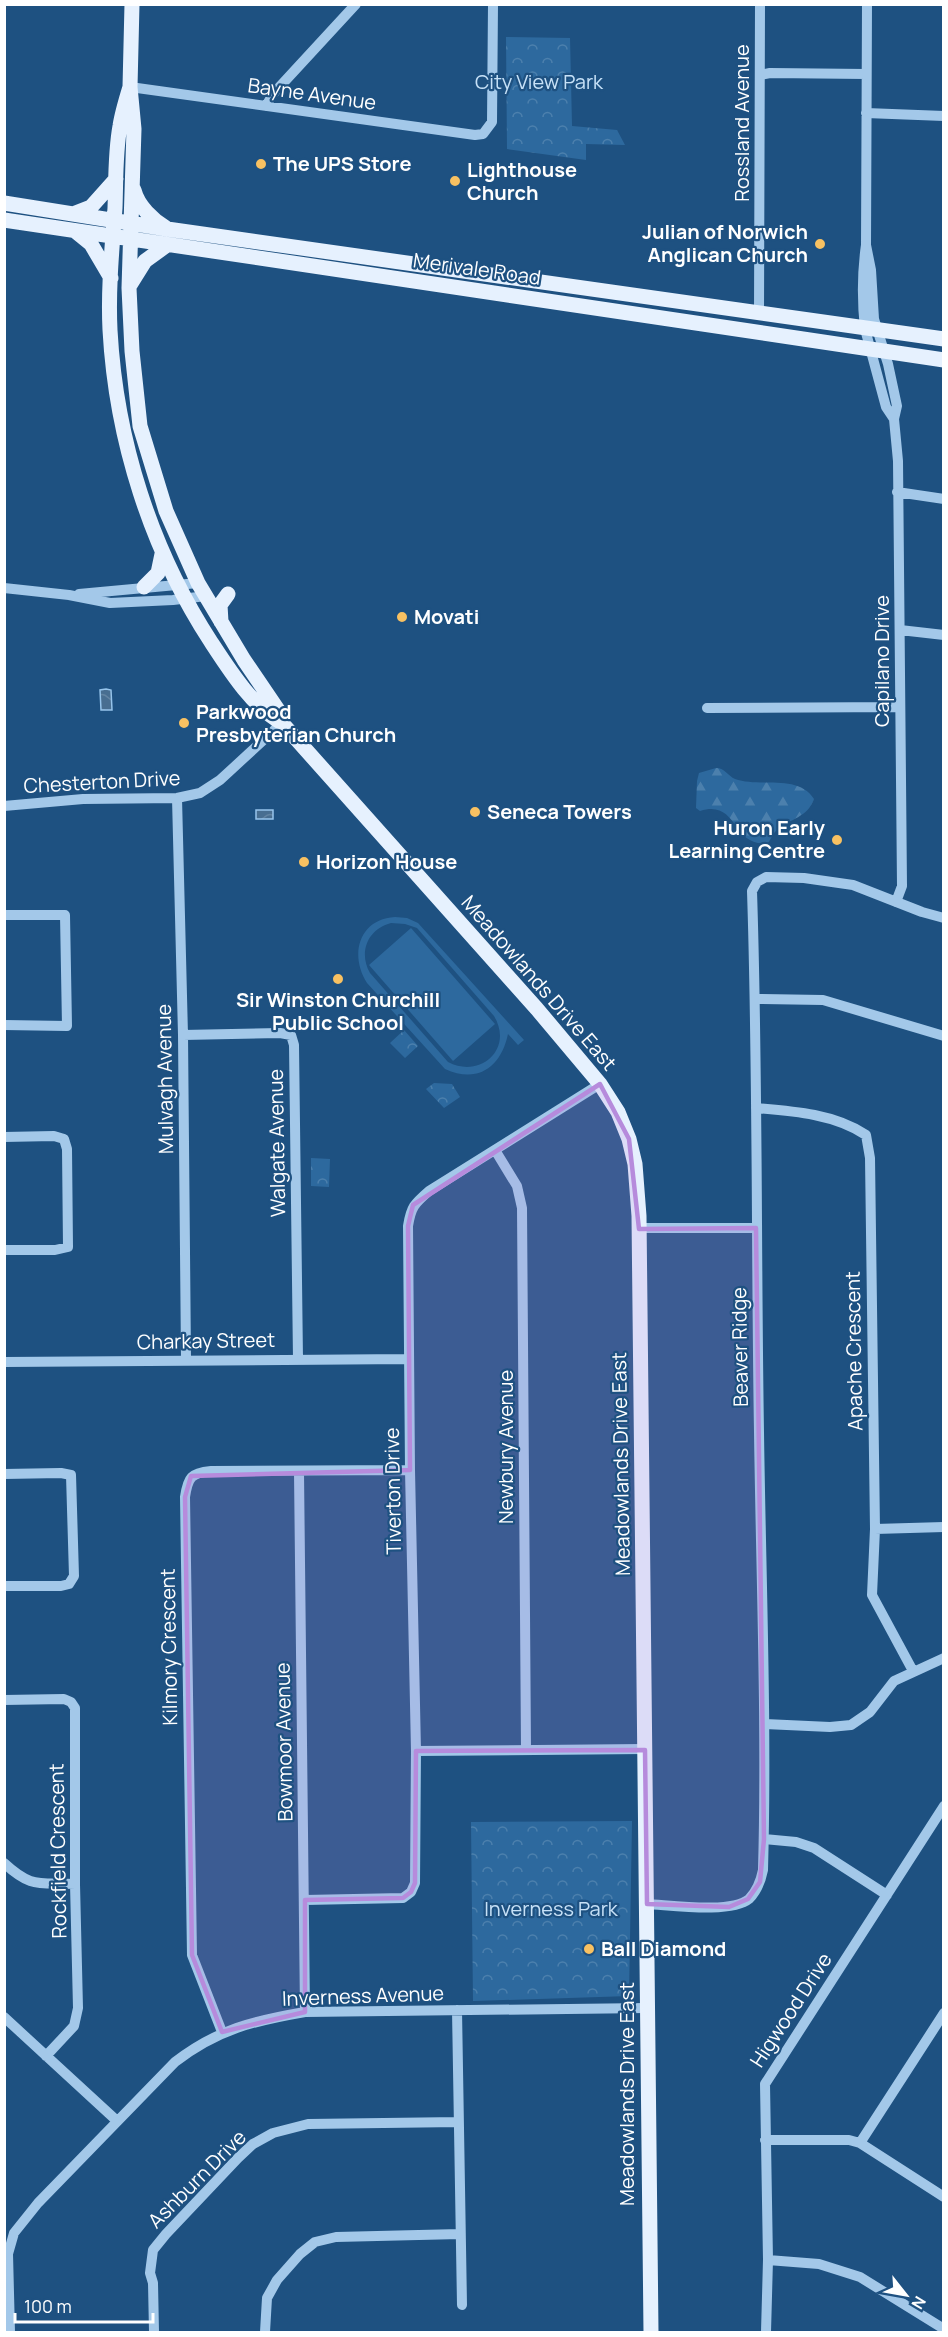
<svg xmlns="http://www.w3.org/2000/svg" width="948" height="2337" font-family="Manrope,sans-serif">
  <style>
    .grass { fill: #2d699e; fill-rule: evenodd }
    .forest { fill: url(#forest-firs) }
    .park { fill: url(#park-crowns) }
    .water { fill: url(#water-waves); stroke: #96c4eb; stroke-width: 1.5 }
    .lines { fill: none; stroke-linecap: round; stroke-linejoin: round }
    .minor { stroke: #a3c8e9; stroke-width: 10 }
    .major { stroke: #e6f1fe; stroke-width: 15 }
    .marked { fill: #b68bdc; fill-opacity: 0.2; stroke: #b68bdc; stroke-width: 4.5; stroke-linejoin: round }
    .poi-dot { fill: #f8c162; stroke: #1e5181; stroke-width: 2 }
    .labels { text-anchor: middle; stroke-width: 4.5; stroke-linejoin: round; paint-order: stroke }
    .park-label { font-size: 20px; fill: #c7e1f7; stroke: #1e5181 }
    .street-label { font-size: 20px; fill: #fff; stroke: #1e5181 }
    .poi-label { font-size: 20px; font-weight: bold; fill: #fff; stroke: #1e5181; text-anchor: start }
  </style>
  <defs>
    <pattern id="forest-firs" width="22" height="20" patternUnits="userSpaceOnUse" patternTransform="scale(1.5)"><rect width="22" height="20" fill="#2d699e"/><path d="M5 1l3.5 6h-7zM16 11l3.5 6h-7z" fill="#4c80ad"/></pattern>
    <pattern id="park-crowns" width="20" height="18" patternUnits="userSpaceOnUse" patternTransform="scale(1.5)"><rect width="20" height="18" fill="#2d699e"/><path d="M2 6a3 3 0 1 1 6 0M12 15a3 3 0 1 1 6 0" fill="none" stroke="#4c80ad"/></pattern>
    <pattern id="water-waves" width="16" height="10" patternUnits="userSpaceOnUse" patternTransform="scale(1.5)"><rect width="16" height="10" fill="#486e91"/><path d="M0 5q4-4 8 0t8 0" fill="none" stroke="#6384a2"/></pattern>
  </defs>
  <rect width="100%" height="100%" fill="#1e5181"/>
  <path class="grass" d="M395 917 407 918 418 923 524 1040 518 1045 508 1034C501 1067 478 1084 445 1069L367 983C349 955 359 919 395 917ZM391 923 405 924 417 928 494 1016C514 1049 480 1079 448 1062L370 973C358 952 368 929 391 923Z
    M411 928 495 1024 453 1061 369 965Z"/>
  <path class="forest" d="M716 768C725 768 728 776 735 779 759 788 798 773 814 799 807 818 791 818 777 830 773 833 771 839 768 843 731 848 739 799 700 811L696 808 697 781 699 773Z"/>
  <path class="park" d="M506 37 570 38 572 126 617 130 625 145 586 144V160L507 149Z
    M404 1030 418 1046 405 1058 390 1043Z
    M434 1083 452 1084 460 1097 444 1108 426 1089Z
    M311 1158 330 1159 329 1187 311 1186Z
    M632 1821 629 1996 473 2001 471 1822Z"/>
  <path class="water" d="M106 689 111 690 112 710H101L100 690Z
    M256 810H273V819H256Z"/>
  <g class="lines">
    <path class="minor" d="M867 4 866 245C862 273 862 301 865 329L886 407 894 419
      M760 75 770 73 866 74
      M130 87 475 135 483 134 492 122 493 4
      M266 106 273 94 356 4
      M866 113 944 116
      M866 245 871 270 874 319 888 364 897 406 894 419 898 461 902 886 896 902
      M759 313 760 4
      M897 492 944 499
      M4 588 69 595 110 603 173 600 206 596
      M79 594 198 583
      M900 630 944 635
      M707 708 899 707
      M177 798 183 1035 186 1359
      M4 806 83 799 177 798 200 793 220 780 282 723
      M4 915H65L67 1026 4 1025
      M756 999 823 1000 944 1036
      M183 1035 280 1033 291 1035 294 1045 298 1359
      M756 1108C793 1111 835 1114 866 1135L870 1158 875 1529 872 1595 913 1671
      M4 1137 54 1136 64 1139 67 1149 68 1247 55 1250H4
      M495 1150 517 1186 522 1208 526 1749
      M639 1228H756
      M4 1362 408 1359
      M299 1472 305 2012
      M4 1474 61 1473 71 1475 74 1576 69 1584 61 1586H4
      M875 1529 944 1527
      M4 1700 64 1699 71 1702 75 1708V1884L78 2008 74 2026 46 2056
      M765 1724 830 1727 851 1725 870 1712 894 1681 944 1658
      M416 1751 645 1749
      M764 1839 796 1842 814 1848 887 1895
      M4 1863C32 1889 39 1882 75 1884
      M305 1900 403 1898 411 1892 415 1883 416 1751 410 1470 408 1226C411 1207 414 1204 429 1191L600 1084
      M647 1904C670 1905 731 1914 749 1899 757 1891 761 1880 763 1870 767 1724 761 1578 759 1432 756 1252 758 1071 752 891L757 882 766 877 804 878 853 885 922 912 944 918
      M457 2010 462 2305
      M4 2017 116 2120
      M222 2032 192 1955 185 1497C188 1477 191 1473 211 1471L410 1470
      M765 2140H849L860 2143 944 2197
      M860 2143 944 2013
      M768 2260 819 2264 860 2277 944 2329
      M10 2332 8 2254 14 2233 38 2203 175 2062C218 2029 253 2021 305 2012L647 2008
      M154 2332 153 2283 150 2273 153 2250 166 2234 238 2158 253 2144 273 2133 308 2124 459 2122
      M265 2332 267 2298 277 2280 300 2254 315 2242 336 2237 460 2234
      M766 2332 768 2260 765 2084 944 1806"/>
    <path class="major" d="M132 4 130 87 134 129 129 288 132 351 140 426 166 511 198 583 244 660 278 710 282 723
      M130 87C126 100 122 113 120 126 115 153 116 181 115 208 112 248 108 290 110 330 116 440 151 550 211 642 230 671 252 706 282 723L537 1009 600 1084 618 1112 629 1139 635 1164 639 1216 651 2332
      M134 190C138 206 153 220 166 228
      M4 203 167 229 944 339
      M73 214 91 207 116 179
      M4 220 944 360
      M75 231 91 244 111 278
      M130 285 145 261 167 245
      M144 587 158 573 162 554
      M221 622 220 605 228 594"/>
  </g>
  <path class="marked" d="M600 1084 629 1139 639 1229 756 1228 764 1839 760 1882 748 1899 729 1907 647 1904 645 1750 416 1751 415 1883 411 1892 403 1898 305 1900V2012L222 2032 192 1955 185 1497 191 1476 410 1470 408 1226 413 1205Z"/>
  <g class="poi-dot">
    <circle cx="261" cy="164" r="6"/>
    <circle cx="455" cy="181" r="6"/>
    <circle cx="820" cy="244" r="6"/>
    <circle cx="402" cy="617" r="6"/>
    <circle cx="184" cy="723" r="6"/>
    <circle cx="475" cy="812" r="6"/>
    <circle cx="837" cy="840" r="6"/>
    <circle cx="304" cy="862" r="6"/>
    <circle cx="338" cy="979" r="6"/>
    <circle cx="589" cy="1949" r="6"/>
  </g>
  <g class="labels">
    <g class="park-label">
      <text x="539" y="89">City View Park</text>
      <text x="551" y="1916">Inverness Park</text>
    </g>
    <g class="street-label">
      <text transform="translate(312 94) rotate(8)" y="7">Bayne Avenue</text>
      <text transform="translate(742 123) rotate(-90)" y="7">Rossland Avenue</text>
      <text transform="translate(477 269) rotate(8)" y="7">Merivale Road</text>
      <text transform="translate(882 661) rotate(-90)" y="7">Capilano Drive</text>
      <text transform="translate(102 782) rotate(-3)" y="7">Chesterton Drive</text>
      <text transform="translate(539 983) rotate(49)" y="7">Meadowlands Drive East</text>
      <text transform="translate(165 1079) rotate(-91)" y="7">Mulvagh Avenue</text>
      <text transform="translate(277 1143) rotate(-91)" y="7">Walgate Avenue</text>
      <text transform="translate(206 1341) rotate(-1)" y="7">Charkay Street</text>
      <text transform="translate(740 1347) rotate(-91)" y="7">Beaver Ridge</text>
      <text transform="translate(854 1351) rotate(-91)" y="7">Apache Crescent</text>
      <text transform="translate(506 1447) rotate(-90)" y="7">Newbury Avenue</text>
      <text transform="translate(621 1464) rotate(-91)" y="7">Meadowlands Drive East</text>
      <text transform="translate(393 1491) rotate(-91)" y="7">Tiverton Drive</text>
      <text transform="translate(169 1647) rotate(-91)" y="7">Kilmory Crescent</text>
      <text transform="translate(284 1742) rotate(-91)" y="7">Bowmoor Avenue</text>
      <text transform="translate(58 1851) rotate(-91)" y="7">Rockfield Crescent</text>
      <text transform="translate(363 1996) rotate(-2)" y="7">Inverness Avenue</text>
      <text transform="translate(791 2010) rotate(-57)" y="7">Higwood Drive</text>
      <text transform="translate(627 2094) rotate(-90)" y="7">Meadowlands Drive East</text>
      <text transform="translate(197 2179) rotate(-45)" y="7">Ashburn Drive</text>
    </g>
    <g class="poi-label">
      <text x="273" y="171">The UPS Store</text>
      <text x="467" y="177">Lighthouse<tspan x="467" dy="23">Church</tspan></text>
      <text x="808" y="239" text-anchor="end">Julian of Norwich<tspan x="808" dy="23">Anglican Church</tspan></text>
      <text x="414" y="624">Movati</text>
      <text x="196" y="719">Parkwood<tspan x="196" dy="23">Presbyterian Church</tspan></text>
      <text x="487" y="819">Seneca Towers</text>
      <text x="825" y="835" text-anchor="end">Huron Early<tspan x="825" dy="23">Learning Centre</tspan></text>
      <text x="316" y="869">Horizon House</text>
      <text x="338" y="1007" text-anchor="middle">Sir Winston Churchill<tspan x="338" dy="23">Public School</tspan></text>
      <text x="601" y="1956">Ball Diamond</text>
    </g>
  </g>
  <rect width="948" height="2337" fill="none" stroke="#ffffff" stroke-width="12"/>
  <g transform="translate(906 2295) rotate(121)" stroke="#1e5181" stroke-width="4.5" paint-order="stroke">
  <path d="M0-4.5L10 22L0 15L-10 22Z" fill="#ffffff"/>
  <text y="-9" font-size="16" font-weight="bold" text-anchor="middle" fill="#ffffff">N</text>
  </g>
  <path d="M15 2313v9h138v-9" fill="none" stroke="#ffffff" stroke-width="3"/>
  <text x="24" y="2313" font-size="18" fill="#ffffff" stroke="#1e5181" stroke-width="4.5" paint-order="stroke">100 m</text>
</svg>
